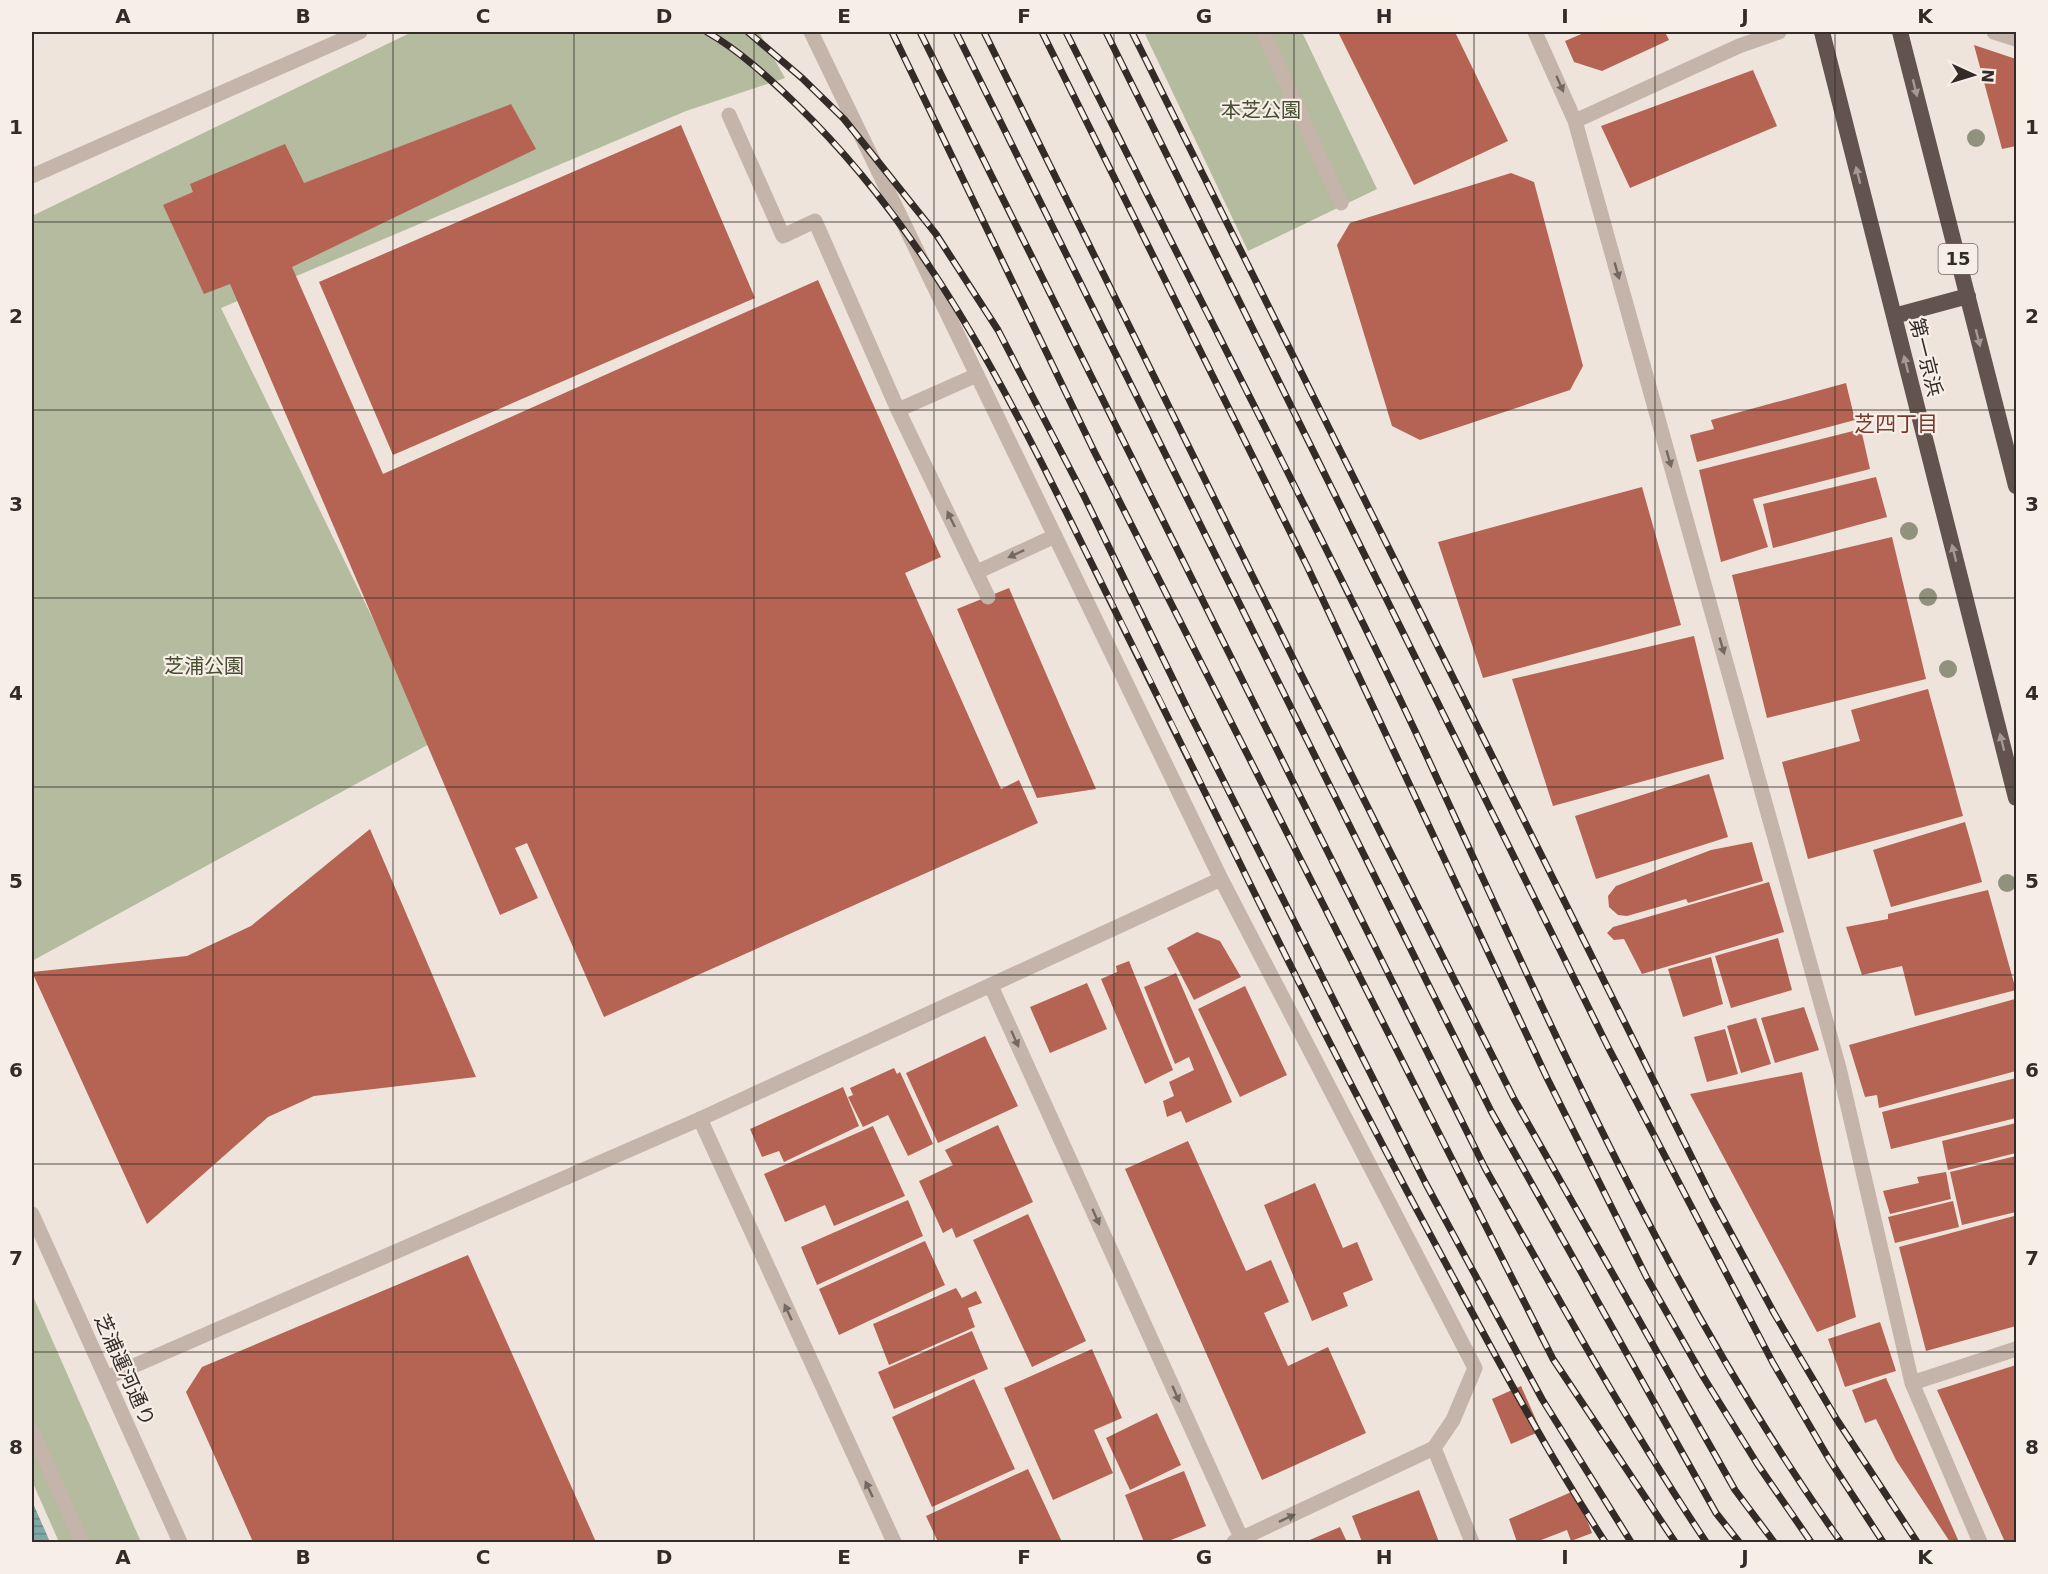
<svg xmlns="http://www.w3.org/2000/svg" width="2048" height="1574" font-family="'DejaVu Sans','Noto Sans JP',sans-serif">
  <style>
    .park { fill: #b4bb9e }
    .water { fill: url(#water-rules) }
    .building { fill: #b56353 }
    .lines { fill: none; stroke-linecap: round; stroke-linejoin: round }
    .service { stroke: #c4b4a9; stroke-width: 15 }
    .pedestrian { stroke: #c4b4a9; stroke-width: 15 }
    .minor { stroke: #c4b4a9; stroke-width: 15 }
    .tertiary { stroke: #c4b4a9; stroke-width: 15 }
    .trunk { stroke: #63534e; stroke-width: 16 }
    .rail-casing { stroke: #332b28; stroke-width: 7 }
    .rail { stroke: #f6eee7; stroke-width: 4.5; stroke-dasharray: 14; stroke-linecap: butt }
    .tree { fill: #91927d }
    .oneway { fill: #746962 }
    .oneway2 { fill: #a59993 }
    .grid { fill: none; stroke: #332b28; stroke-width: 1.5; stroke-opacity: 0.55 }
    .labels { text-anchor: middle; stroke-width: 4.5; stroke-linejoin: round; paint-order: stroke }
    .shield { fill: #f6eee7; stroke: #6e6661; stroke-width: 1.5 }
    .shield-label { font-size: 18px; font-weight: bold; fill: #332b28 }
    .park-label { font-size: 20px; fill: #454e2f; stroke: #f6eee7 }
    .street-label { font-size: 20px; fill: #332b28; stroke: #f6eee7 }
    .neighbourhood-label { font-size: 21px; fill: #77382c; stroke: #f6eee7 }
    .neatline { fill: none; stroke: #332b28; stroke-width: 2 }
    .grid-label { font-size: 20px; text-anchor: middle; font-weight: bold; fill: #332b28 }
  </style>
  <defs>
    <pattern id="water-rules" width="6" height="5" patternUnits="userSpaceOnUse" patternTransform="scale(1.5)"><rect width="6" height="5" fill="#7fa7a6"/><path d="M0 2.5h6" fill="none" stroke="#698887"/></pattern>
  </defs>
  <rect width="100%" height="100%" fill="#eee4dc"/>
  <path class="park" d="M412 32H759L785 78 686 111 221 308 433 742 32 961V216Z
    M1144 32H1302L1377 189 1248 251Z
    M32 1294 141 1542H59L32 1481Z"/>
  <path class="water" d="M32 1501 50 1542H32Z"/>
  <path class="building" d="M1338 32H1455L1508 141 1414 185Z
    M1586 32H1665L1669 40 1602 71 1574 62 1565 41Z
    M1974 45 2016 59V146L2002 149Z
    M1753 70 1777 126 1630 188 1601 126Z
    M511 104 536 149 292 267 383 474 818 280 941 557 905 573 1001 789 1019 780 1038 823 604 1017 527 843 515 848 538 898 500 915 230 284 204 294 163 205 193 192 190 184 285 144 304 183Z
    M681 125 755 298 393 455 319 282Z
    M1511 173 1534 182 1583 366 1570 390 1420 440 1392 426 1337 245 1350 223Z
    M1846 383 1855 420 1697 462 1690 435 1714 429 1711 420Z
    M1861 429 1870 469 1753 499 1768 547 1721 562 1699 470Z
    M1876 477 1887 517 1773 548 1763 504Z
    M1642 487 1681 625 1483 678 1438 542Z
    M1892 537 1926 679 1767 718 1732 575Z
    M1009 588 1096 789 1037 798 957 609Z
    M1694 636 1724 759 1553 806 1512 679Z
    M1928 689 1963 816 1808 859 1782 762 1860 741 1851 710Z
    M1709 774 1728 837 1596 879 1575 816Z
    M1965 822 1982 882 1891 907 1873 850Z
    M370 829 476 1077 314 1096 268 1117 147 1224 32 972 187 956 251 926Z
    M1752 842 1763 881 1688 903 1686 899 1627 916 1618 915 1609 907 1608 896 1616 886 1711 850Z
    M1769 882 1784 932 1642 974 1624 939 1614 940 1607 933 1613 927Z
    M1988 890 2016 990 1915 1016 1902 966 1862 975 1846 927 1888 919V914Z
    M1197 932 1220 941 1241 977 1194 1000 1167 948Z
    M1778 938 1792 990 1731 1008 1715 956Z
    M1711 957 1723 1004 1683 1017 1668 969Z
    M1129 961 1173 1070 1145 1084 1101 979 1117 972 1116 966Z
    M1176 973 1232 1102 1186 1123 1181 1111 1167 1117 1163 1101 1174 1096 1169 1082 1194 1070 1189 1057 1175 1064 1144 987Z
    M1087 983 1107 1029 1050 1053 1030 1007Z
    M1245 986 1287 1075 1240 1097 1198 1009Z
    M2015 999 2016 1071 1879 1108 1877 1095 1865 1097 1849 1045Z
    M1804 1007 1819 1050 1775 1063 1761 1018Z
    M1756 1018 1771 1064 1741 1073 1727 1026Z
    M1725 1029 1738 1074 1707 1082 1694 1037Z
    M985 1036 1018 1106 938 1143 906 1073Z
    M894 1068 897 1074 900 1072 933 1144 908 1156 888 1115 863 1127 848 1097 853 1095 850 1088Z
    M1802 1072 1856 1317 1817 1332 1690 1094Z
    M2016 1078V1118L1891 1149 1882 1112Z
    M843 1087 859 1126 784 1162 779 1151 762 1157 750 1129Z
    M2016 1123V1153L1948 1170 1942 1141Z
    M998 1125 1033 1202 956 1238 952 1228 943 1233 919 1181 953 1165 945 1150Z
    M873 1126 905 1196 834 1226 825 1205 785 1222 764 1174Z
    M1188 1141 1246 1271 1271 1260 1289 1302 1264 1313 1288 1366 1328 1347 1366 1433 1262 1480 1125 1169Z
    M2016 1156V1212L1962 1225 1950 1172Z
    M1946 1172 1951 1199 1890 1214 1883 1191 1919 1183 1917 1177Z
    M1315 1183 1343 1248 1357 1242 1373 1280 1343 1293 1348 1306 1312 1321 1264 1205Z
    M908 1200 923 1236 817 1285 801 1247Z
    M1953 1201 1959 1227 1895 1243 1888 1217Z
    M1028 1214 1086 1341 1032 1367 973 1240Z
    M2014 1216 2016 1224V1326L1926 1351 1899 1247Z
    M925 1241 945 1285 839 1335 819 1289Z
    M468 1255 596 1542H253L186 1392 202 1367Z
    M956 1288 962 1298 976 1291 982 1303 968 1308 975 1327 889 1365 873 1324Z
    M1880 1322 1896 1371 1845 1387 1828 1339Z
    M972 1331 988 1369 894 1409 878 1372Z
    M1092 1349 1122 1418 1094 1430 1113 1473 1053 1500 1004 1388Z
    M2016 1365V1542H2005L1937 1390Z
    M1886 1378 1959 1542H1950L1896 1460 1876 1419 1865 1423 1852 1390Z
    M974 1379 1015 1469 932 1507 892 1417Z
    M1521 1386 1541 1431 1511 1444 1492 1399Z
    M1157 1413 1181 1465 1130 1490 1106 1438Z
    M1028 1469 1062 1542H938L926 1516Z
    M1184 1471 1206 1526 1166 1542H1144L1125 1495Z
    M1419 1490 1439 1542H1362L1352 1516Z
    M1576 1490 1592 1533 1571 1541 1567 1530 1536 1542H1517L1509 1519Z
    M1340 1527 1347 1542H1305Z"/>
  <g class="lines">
    <path class="service" d="M1263 32 1341 203
      M729 115 783 236 815 221 898 410
      M977 375 898 410 988 597
      M977 572 1055 536"/>
    <path class="pedestrian" d="M32 1431 82 1542"/>
    <path class="minor" d="M1535 32 1575 121 1839 1068 1912 1383 1980 1542
      M1994 32 2016 39
      M1575 121 1739 46 1779 32
      M991 986 1243 1542
      M700 1119 894 1542
      M1912 1383 2016 1349
      M1234 1542 1434 1448"/>
    <path class="tertiary" d="M811 32 1221 879 1475 1368 1453 1420 1434 1448 1472 1542
      M32 176 360 32
      M32 1214 180 1542
      M106 1378 700 1119 1221 879"/>
    <path class="trunk" d="M1822 32 2016 798
      M1900 32 2016 486
      M1894 316 1968 296"/>
    <defs>
      <path id="rail" d="M707 32C740 51 769 78 797 105 924 228 1004 385 1081 542 1130 640 1179 738 1227 837 1301 989 1378 1139 1459 1288 1505 1374 1552 1460 1605 1542
        M748 32 802 78 844 119 936 234 998 330 1084 496 1189 712 1426 1184 1542 1399 1631 1542
        M892 32 1094 451 1553 1359 1675 1542
        M920 32 1485 1168C1556 1295 1626 1422 1706 1542
        M956 32 1491 1111 1716 1513 1739 1542
        M984 32 1292 656 1514 1099 1735 1490 1774 1542
        M1042 32 1308 568 1547 1078 1647 1278 1704 1378 1758 1465 1811 1542
        M1066 32C1136 172 1206 311 1277 451 1324 545 1372 639 1417 735 1545 1011 1664 1293 1841 1542
        M1106 32 1608 1047 1773 1363 1829 1459 1883 1542
        M1132 32 1713 1200 1774 1313 1837 1420 1917 1542"/>
    </defs>
    <use href="#rail" class="rail-casing"/>
    <use href="#rail" class="rail"/>
  </g>
  <g class="tree">
    <circle cx="1976" cy="138" r="9"/>
    <circle cx="1909" cy="531" r="9"/>
    <circle cx="1928" cy="597" r="9"/>
    <circle cx="1948" cy="669" r="9"/>
    <circle cx="2007" cy="883" r="9"/>
  </g>
  <defs><path id="oneway-solid" d="M-6-.8H1V-3.2L6.5 0L1 3.2V.8H-6Z" transform="scale(1.5)"/></defs>
  <g class="oneway">
    <use href="#oneway-solid" transform="translate(1560 84) rotate(66)"/>
    <use href="#oneway-solid" transform="translate(1617 271) rotate(74)"/>
    <use href="#oneway-solid" transform="translate(1669 459) rotate(74)"/>
    <use href="#oneway-solid" transform="translate(951 519) rotate(-116)"/>
    <use href="#oneway-solid" transform="translate(1016 554) rotate(155)"/>
    <use href="#oneway-solid" transform="translate(1722 646) rotate(74)"/>
    <use href="#oneway-solid" transform="translate(1015 1039) rotate(66)"/>
    <use href="#oneway-solid" transform="translate(1096 1217) rotate(66)"/>
    <use href="#oneway-solid" transform="translate(788 1312) rotate(-115)"/>
    <use href="#oneway-solid" transform="translate(1176 1394) rotate(66)"/>
    <use href="#oneway-solid" transform="translate(869 1489) rotate(-115)"/>
    <use href="#oneway-solid" transform="translate(1287 1518) rotate(-25)"/>
  </g>
  <g class="oneway2">
    <use href="#oneway-solid" transform="translate(1915 88) rotate(76)"/>
    <use href="#oneway-solid" transform="translate(1858 175) rotate(-104)"/>
    <use href="#oneway-solid" transform="translate(1978 338) rotate(76)"/>
    <use href="#oneway-solid" transform="translate(1906 364) rotate(-104)"/>
    <use href="#oneway-solid" transform="translate(1954 553) rotate(-104)"/>
    <use href="#oneway-solid" transform="translate(2002 742) rotate(-104)"/>
  </g>
  <path class="grid" d="M213 32V1542M393 32V1542M574 32V1542M754 32V1542M934 32V1542M1114 32V1542M1294 32V1542M1474 32V1542M1655 32V1542M1835 32V1542M32 222H2016M32 410H2016M32 598H2016M32 787H2016M32 975H2016M32 1164H2016M32 1352H2016"/>
  <g class="labels">
    <rect class="shield" x="1938.5" y="244" width="39" height="30" rx="4.5"/>
    <g class="shield-label">
      <text x="1958" y="265">15</text>
    </g>
    <g class="park-label">
      <text x="1261" y="117">本芝公園</text>
      <text x="204" y="673">芝浦公園</text>
    </g>
    <g class="street-label">
      <text transform="translate(1926 357) rotate(76)" y="7">第一京浜</text>
      <text transform="translate(125 1370) rotate(66)" y="7">芝浦運河通り</text>
    </g>
    <g class="neighbourhood-label">
      <text x="1896" y="431">芝四丁目</text>
    </g>
  </g>
  <rect width="2048" height="1574" fill="none" stroke="#f6eee7" stroke-width="66"/>
  <g transform="translate(1973 75) rotate(94)" stroke="#f6eee7" stroke-width="4.5" paint-order="stroke">
  <path d="M0-4.5L10 22L0 15L-10 22Z" fill="#332b28"/>
  <text y="-9" font-size="16" font-weight="bold" text-anchor="middle" fill="#332b28">N</text>
  </g>
  <rect x="33" y="33" width="1982" height="1508" class="neatline"/>
  <g class="grid-label">
    <text x="123" y="23">A</text>
    <text x="303" y="23">B</text>
    <text x="483" y="23">C</text>
    <text x="664" y="23">D</text>
    <text x="844" y="23">E</text>
    <text x="1024" y="23">F</text>
    <text x="1204" y="23">G</text>
    <text x="1384" y="23">H</text>
    <text x="1565" y="23">I</text>
    <text x="1745" y="23">J</text>
    <text x="1925" y="23">K</text>
    <text x="16" y="134">1</text>
    <text x="2032" y="134">1</text>
    <text x="16" y="323">2</text>
    <text x="2032" y="323">2</text>
    <text x="16" y="511">3</text>
    <text x="2032" y="511">3</text>
    <text x="16" y="700">4</text>
    <text x="2032" y="700">4</text>
    <text x="16" y="888">5</text>
    <text x="2032" y="888">5</text>
    <text x="16" y="1077">6</text>
    <text x="2032" y="1077">6</text>
    <text x="16" y="1265">7</text>
    <text x="2032" y="1265">7</text>
    <text x="16" y="1454">8</text>
    <text x="2032" y="1454">8</text>
    <text x="123" y="1564">A</text>
    <text x="303" y="1564">B</text>
    <text x="483" y="1564">C</text>
    <text x="664" y="1564">D</text>
    <text x="844" y="1564">E</text>
    <text x="1024" y="1564">F</text>
    <text x="1204" y="1564">G</text>
    <text x="1384" y="1564">H</text>
    <text x="1565" y="1564">I</text>
    <text x="1745" y="1564">J</text>
    <text x="1925" y="1564">K</text>
  </g>
</svg>
